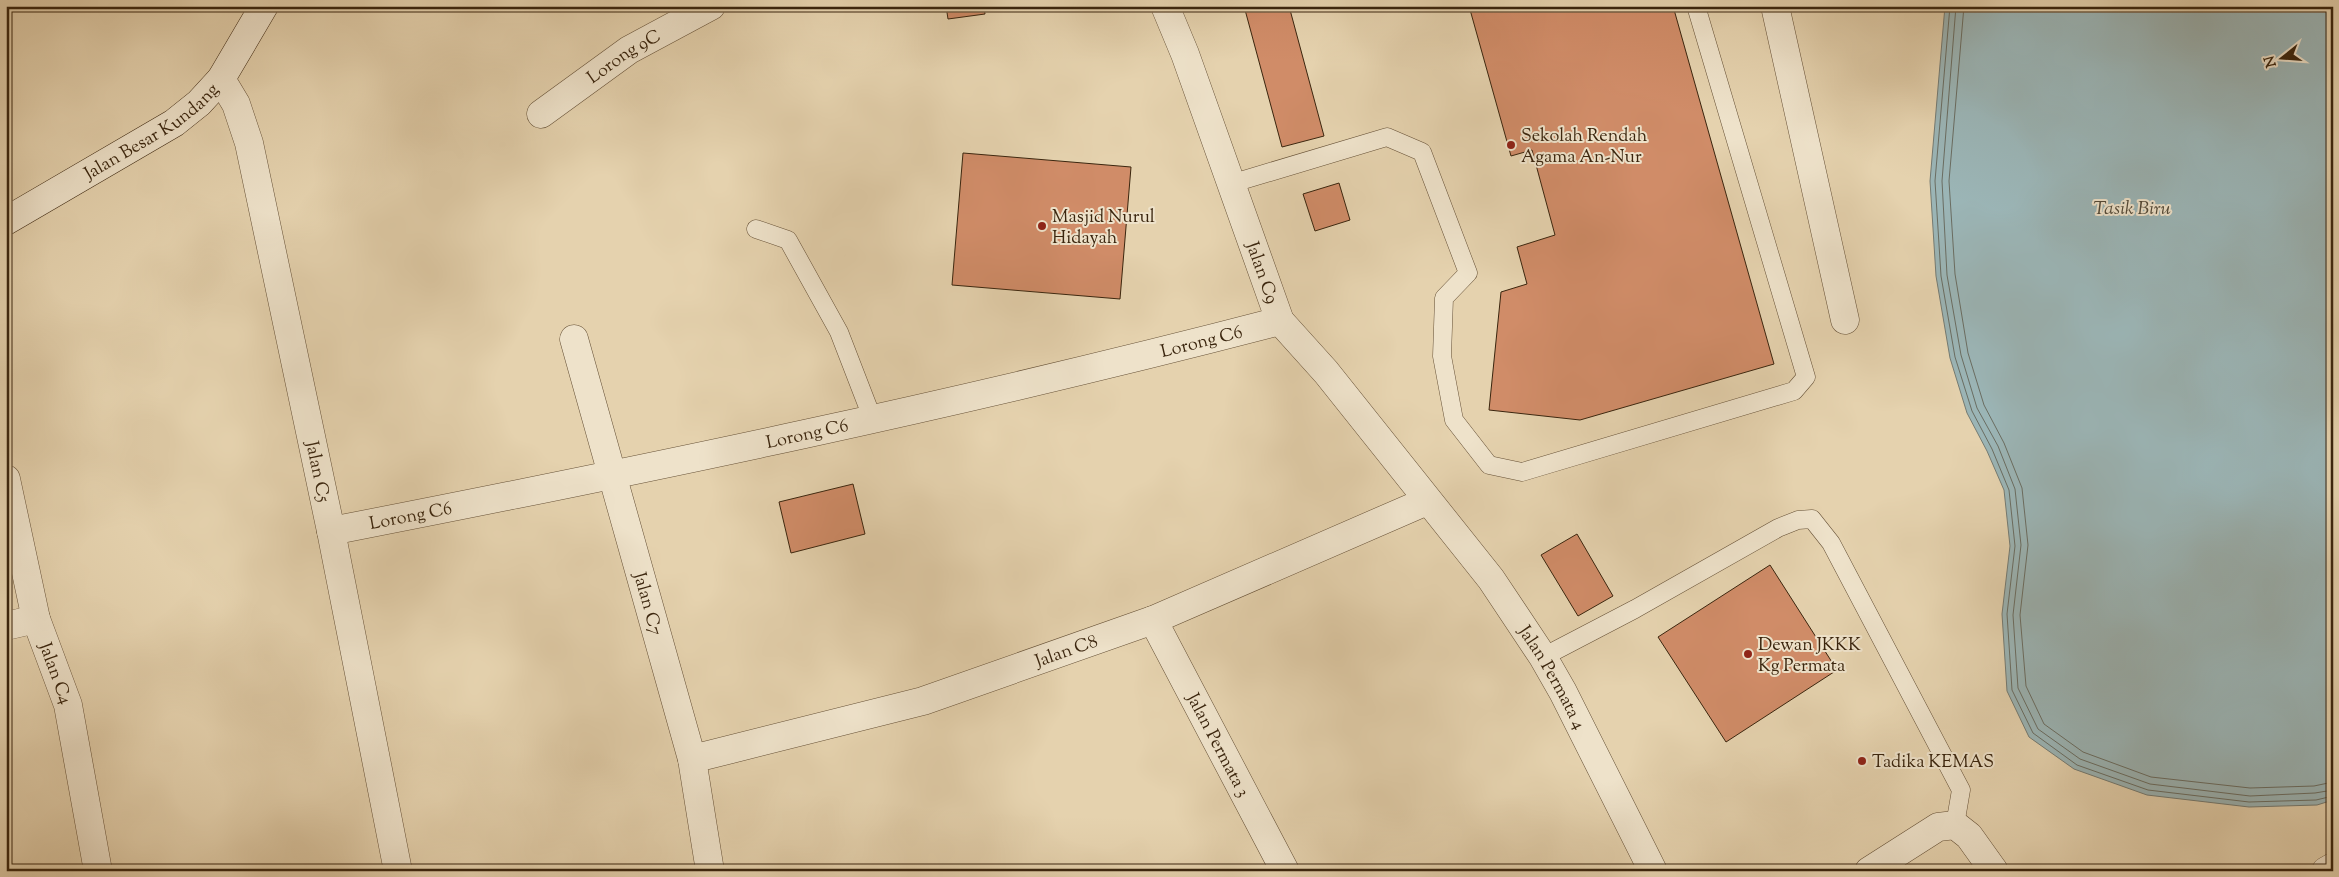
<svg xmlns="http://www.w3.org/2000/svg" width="2339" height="877" font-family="'Sorts Mill Goudy',serif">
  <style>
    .water { fill: #9bb5b6; stroke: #747b73 }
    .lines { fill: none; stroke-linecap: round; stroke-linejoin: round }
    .shore { stroke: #6a6d62; stroke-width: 1 }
    .building { fill: #d08c68; stroke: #3a250e }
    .service-casing { stroke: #655036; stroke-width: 19 }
    .minor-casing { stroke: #655036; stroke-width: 29 }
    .secondary-casing { stroke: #3a250e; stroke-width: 29 }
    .service { stroke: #eee2ca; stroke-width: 18 }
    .minor { stroke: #eee2ca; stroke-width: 28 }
    .secondary { stroke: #eee2ca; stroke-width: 28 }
    .poi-dot { fill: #8f2418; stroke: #eee2ca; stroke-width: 2 }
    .labels { text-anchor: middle; stroke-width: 4; stroke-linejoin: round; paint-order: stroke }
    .street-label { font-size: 18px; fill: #3a250e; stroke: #eee2ca }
    .poi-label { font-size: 18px; fill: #3a250e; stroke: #eee2ca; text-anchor: start }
    .water-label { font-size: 19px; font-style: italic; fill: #524938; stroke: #eee2ca }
  </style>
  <rect width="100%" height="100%" fill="#e5d2ae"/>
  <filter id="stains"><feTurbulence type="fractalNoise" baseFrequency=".004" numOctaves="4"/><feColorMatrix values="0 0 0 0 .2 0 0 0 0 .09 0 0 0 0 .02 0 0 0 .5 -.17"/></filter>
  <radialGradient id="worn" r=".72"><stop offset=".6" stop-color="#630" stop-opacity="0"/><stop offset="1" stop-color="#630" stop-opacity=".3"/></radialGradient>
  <path class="water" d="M1945 6H2333V800L2317 805 2249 807 2147 795 2074 769 2029 737 2007 691 2002 614 2010 546 2004 490 1987 451 1967 413 1950 358 1936 276 1930 181Z"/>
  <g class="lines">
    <path class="shore" d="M1950 6 1935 181 1941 276 1955 357 1972 411 1992 449 2009 490 2015 546 2007 614 2012 690 2033 733 2077 765 2148 790 2249 802 2316 800 2333 796
      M1956 6 1942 181 1947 275 1961 355 1977 408 1998 446 2015 489 2021 545 2013 615 2018 688 2038 729 2080 759 2150 784 2250 796 2315 793 2333 790
      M1964 6 1949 181 1955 274 1968 353 1984 405 2004 443 2022 488 2028 545 2020 615 2026 686 2044 724 2083 752 2151 777 2250 788 2314 786 2333 782"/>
  </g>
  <path class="building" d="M946 6H984L985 14 948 19Z
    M1244 6H1289L1324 136 1282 147Z
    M1469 6H1673L1774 364 1580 420 1489 410 1501 292 1527 284 1517 247 1555 235 1532 150 1511 156Z
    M963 153 1131 167 1120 299 952 285Z
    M1339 183 1350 220 1315 231 1303 194Z
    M853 484 865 534 791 553 779 502Z
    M1577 534 1613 596 1578 616 1541 555Z
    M1770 565 1837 670 1726 742 1658 637Z"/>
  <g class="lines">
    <defs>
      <path id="service" d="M1230 184 1387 137 1422 152 1468 273 1444 298 1442 356 1454 420 1489 465 1522 472 1794 391 1806 377 1696 6
        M756 229 788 240 839 332 873 420
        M1543 657 1635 609 1778 528 1798 520 1812 519 1831 543 1961 790 1955 825"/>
      <g id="minor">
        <path id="s1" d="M1165 6 1185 54 1280 321 1326 372 1491 579 1543 657 1563 692 1653 871"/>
        <path d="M1775 6 1845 320"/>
        <path id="s2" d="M221 79 236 104 249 143 331 531 398 871"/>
        <path id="s3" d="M541 114 629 50 711 6"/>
        <path id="s4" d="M574 339 692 759 710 871"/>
        <path id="s5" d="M6 479 36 619 68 705 98 871"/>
        <path id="s6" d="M331 531C649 469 966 403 1280 321"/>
        <path id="s7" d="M1153 620 1285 871"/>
        <path d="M6 626 36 619"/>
        <path id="s8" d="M692 759 923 701 1153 620 1427 501"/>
        <path d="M1869 871 1938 827 1955 825 1969 836 1994 871"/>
        <path d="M2326 871 2333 867"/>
      </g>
      <g id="secondary">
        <path id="s9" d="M6 221 174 123 199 103 221 79 264 6"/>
      </g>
    </defs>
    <use href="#service" class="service-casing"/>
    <use href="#minor" class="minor-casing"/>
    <use href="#secondary" class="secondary-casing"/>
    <use href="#service" class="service"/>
    <use href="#minor" class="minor"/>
    <use href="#secondary" class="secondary"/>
  </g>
  <g class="poi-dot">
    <circle cx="1511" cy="145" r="5"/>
    <circle cx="1042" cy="226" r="5"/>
    <circle cx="1748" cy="654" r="5"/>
    <circle cx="1862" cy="761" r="5"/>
  </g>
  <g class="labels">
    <g class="street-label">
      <text dy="6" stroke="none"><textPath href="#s3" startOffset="101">Lorong 9C</textPath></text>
      <text dy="6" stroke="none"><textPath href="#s9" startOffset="171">Jalan Besar Kundang</textPath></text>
      <text dy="6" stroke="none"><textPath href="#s1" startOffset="284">Jalan C9</textPath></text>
      <text dy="6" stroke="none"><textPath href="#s6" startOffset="891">Lorong C6</textPath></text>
      <text dy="6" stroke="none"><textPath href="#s6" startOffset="486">Lorong C6</textPath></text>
      <text dy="6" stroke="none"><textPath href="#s2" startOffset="406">Jalan C5</textPath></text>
      <text dy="6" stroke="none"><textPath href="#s6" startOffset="81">Lorong C6</textPath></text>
      <text dy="6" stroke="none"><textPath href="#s4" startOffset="275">Jalan C7</textPath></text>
      <text dy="6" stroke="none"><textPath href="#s8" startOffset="390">Jalan C8</textPath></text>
      <text dy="6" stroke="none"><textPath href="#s5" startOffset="201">Jalan C4</textPath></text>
      <text dy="6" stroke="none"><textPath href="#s1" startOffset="785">Jalan Permata 4</textPath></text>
      <text dy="6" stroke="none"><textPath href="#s7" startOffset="141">Jalan Permata 3</textPath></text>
    </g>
    <g class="poi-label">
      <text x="1521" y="141">Sekolah Rendah<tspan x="1521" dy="21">Agama An-Nur</tspan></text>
      <text x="1052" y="222">Masjid Nurul<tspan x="1052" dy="21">Hidayah</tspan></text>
      <text x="1758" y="650">Dewan JKKK<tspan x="1758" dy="21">Kg Permata</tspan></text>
      <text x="1872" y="767">Tadika KEMAS</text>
    </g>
    <g class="water-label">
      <text x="2132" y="214">Tasik Biru</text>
    </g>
  </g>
  <rect width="2339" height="877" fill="none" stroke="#e5d2ae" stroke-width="25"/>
  <rect x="8" y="8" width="2324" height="862" fill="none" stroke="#3a250e" stroke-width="2.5"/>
  <rect x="12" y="12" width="2314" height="852" fill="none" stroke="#3a250e"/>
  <g transform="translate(2282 58) rotate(253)" stroke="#eee2ca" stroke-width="4" paint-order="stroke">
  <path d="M0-4L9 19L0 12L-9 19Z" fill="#3a250e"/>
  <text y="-8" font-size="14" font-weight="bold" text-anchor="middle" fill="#3a250e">N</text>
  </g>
  <rect width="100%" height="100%" filter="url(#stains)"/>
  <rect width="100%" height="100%" fill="url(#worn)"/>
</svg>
